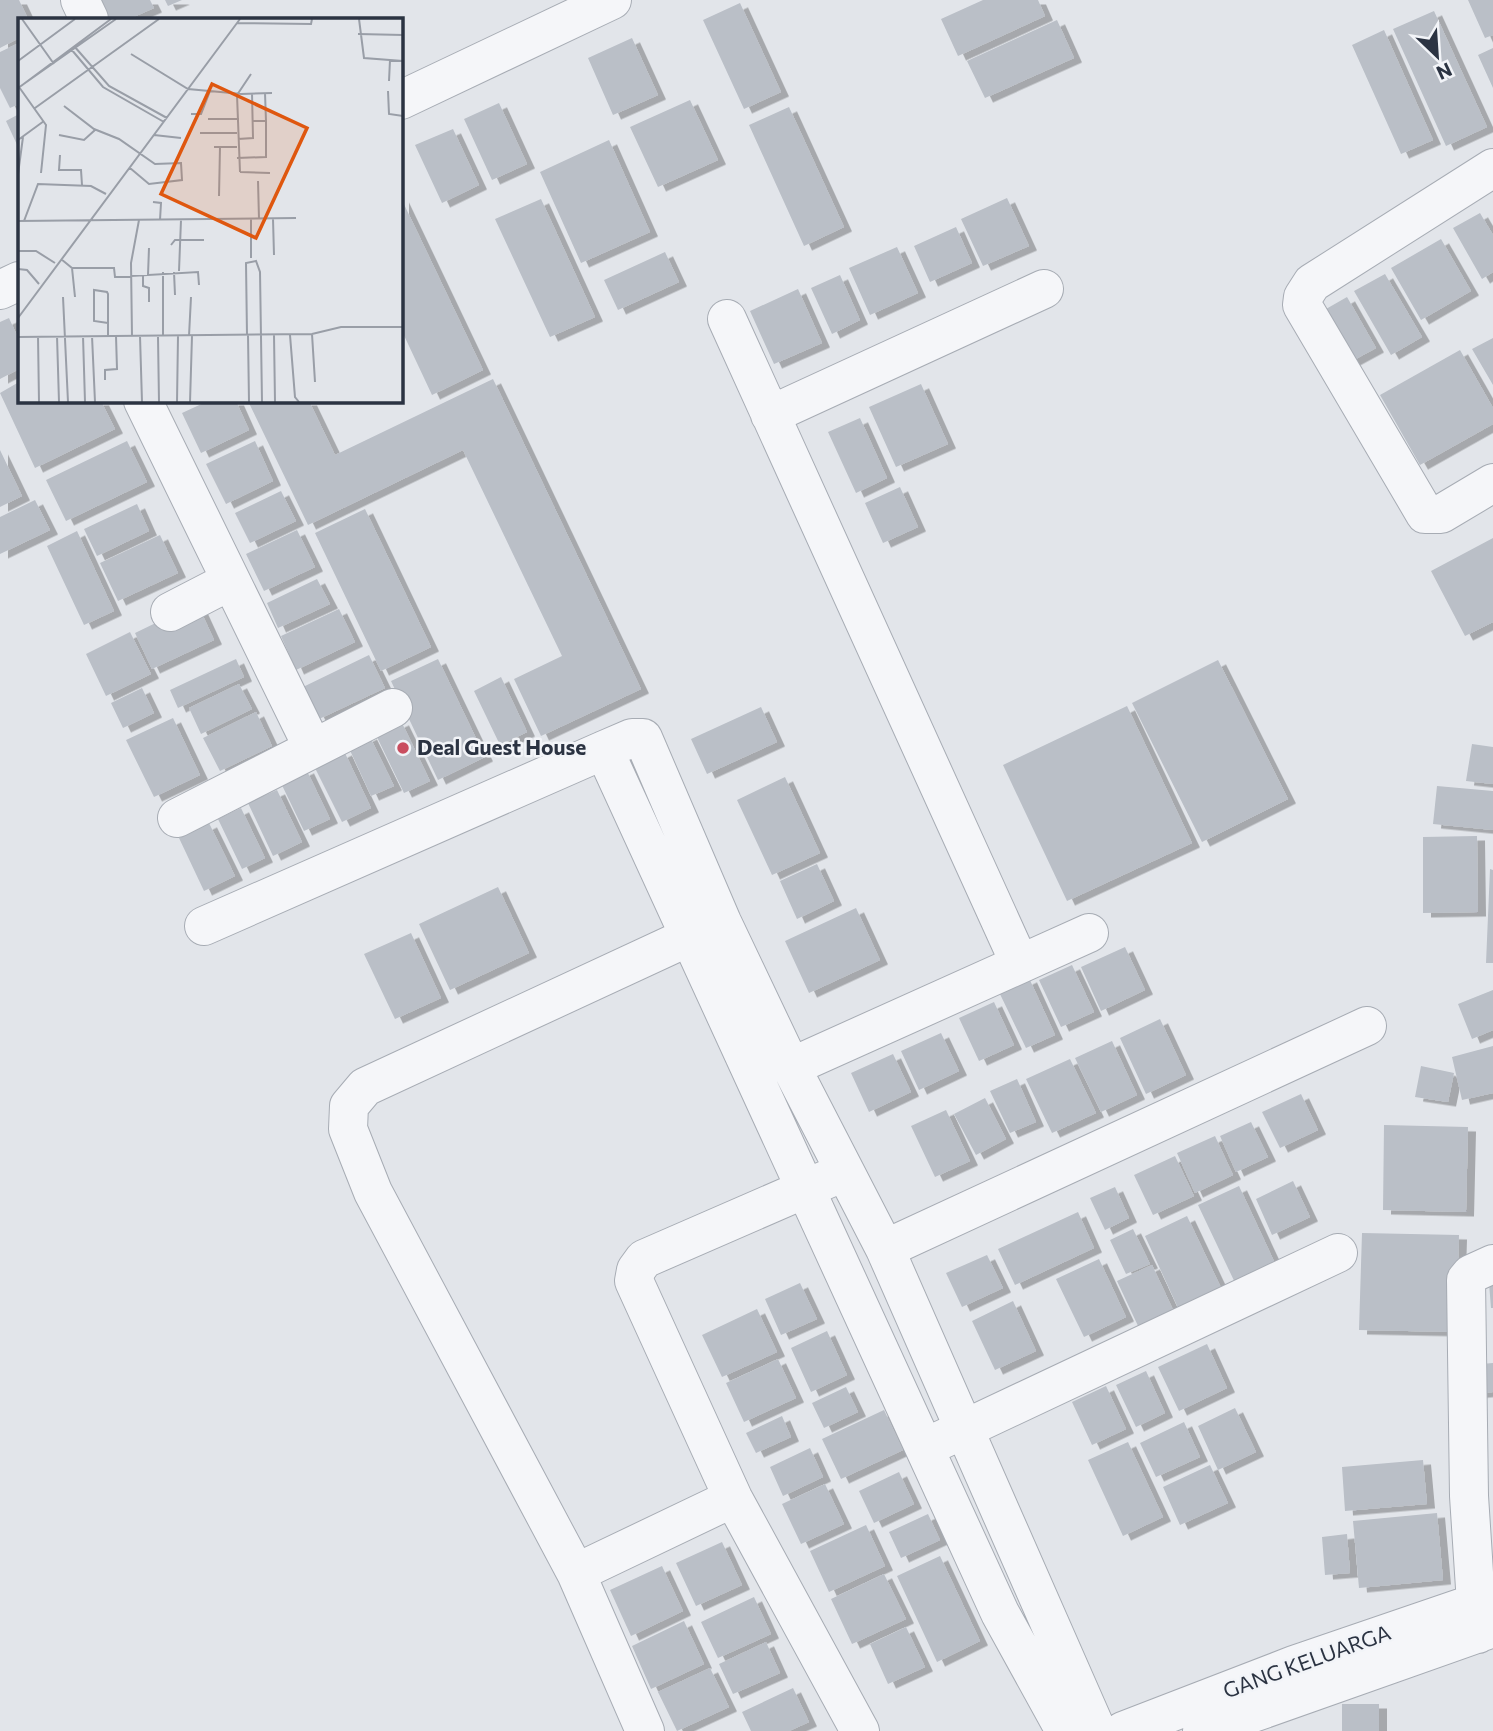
<svg xmlns="http://www.w3.org/2000/svg" width="1493" height="1731" font-family="Commissioner,sans-serif">
  <style>
    .building { fill: #babfc7; filter: url(#shadow) }
    .lines { fill: none; stroke-linecap: round; stroke-linejoin: round }
    .minor-casing { stroke: #a7acb4; stroke-width: 40 }
    .minor { stroke: #f5f6f9; stroke-width: 38 }
    .poi-dot { fill: #c94d5f; stroke: #f2f4f8; stroke-width: 2.5 }
    .labels { text-anchor: middle; stroke-width: 5; stroke-linejoin: round; paint-order: stroke }
    .poi-label { font-size: 21px; font-weight: bold; fill: #2b3342; stroke: #f2f4f8; text-anchor: start }
    .street-label { font-size: 21px; fill: #2b3342; stroke: #f2f4f8 }
    .inset-road { fill: none; stroke: #999ea7; stroke-width: 2 }
    .view { fill: #df570f; fill-opacity: 0.15; stroke: #df570f; stroke-width: 3.5 }
    .inset-edge { fill: none; stroke: #2b3342; stroke-width: 3.5 }
  </style>
  <defs>
    <filter id="shadow"><feDropShadow dx="8" dy="4.5" stdDeviation="0" flood-color="#0004"/></filter>
  </defs>
  <rect width="100%" height="100%" fill="#e2e5ea"/>
  <path class="building" d="M0 0H19L28 19H19V38L0 48Z
    M95 0H150L154 8 129 19H105Z
    M165 0H182L168 6Z
    M983 0H1038L1045 16 958 56 941 19Z
    M1468 0H1493V35L1485 38Z
    M740 3 781 92 744 109 703 20Z
    M1434 11 1487 127 1446 146 1393 29Z
    M1057 20 1074 58 985 98 967 61Z
    M1384 30 1433 140 1401 154 1352 45Z
    M632 38 658 95 613 115 588 58Z
    M19 43V104L10 108 0 88V52Z
    M1493 48V88L1478 55Z
    M690 100 718 160 658 187 630 127Z
    M499 103 527 164 492 180 464 119Z
    M789 107 844 227 804 246 749 125Z
    M19 114V149L6 121Z
    M453 129 479 185 442 203 415 145Z
    M609 140 650 232 581 263 540 172Z
    M401 198 483 370 432 395 401 329Z
    M1007 198 1029 246 983 266 961 219Z
    M541 199 595 317 550 337 495 219Z
    M1480 213 1493 235V272L1482 279 1453 228Z
    M956 227 972 263 930 282 914 246Z
    M1441 239 1471 291 1421 320 1391 268Z
    M897 247 918 293 870 315 849 268Z
    M665 252 679 282 618 310 604 280Z
    M1385 274 1422 337 1391 355 1354 291Z
    M840 275 860 320 832 334 811 288Z
    M798 289 822 343 774 364 750 311Z
    M1347 297 1376 348 1341 367 1312 317Z
    M9 318 19 340V369L0 379V322Z
    M1493 338V385L1472 349Z
    M1460 350 1493 408V424L1420 465 1380 395Z
    M493 379 641 689 541 736 514 679 562 656 463 450 308 525 248 401H309L335 455Z
    M19 382V401H101L115 429 35 468 0 393Z
    M921 384 948 444 896 467 869 407Z
    M208 401H236L249 430 201 453 182 413Z
    M860 418 887 478 856 493 828 432Z
    M127 441 147 482 66 521 46 480Z
    M255 441 273 481 226 504 206 464Z
    M0 450 22 496 0 507Z
    M900 487 918 527 883 543 865 503Z
    M281 491 296 521 250 543 235 513Z
    M35 500 50 530 0 554V517Z
    M137 504 149 531 97 556 84 529Z
    M365 509 431 647 381 671 315 533Z
    M297 530 315 567 264 591 246 554Z
    M77 531 114 611 84 625 47 546Z
    M160 535 178 573 118 601 100 563Z
    M1493 538V622L1465 636 1431 571Z
    M317 579 330 604 278 628 267 603Z
    M197 603 214 640 152 669 135 633Z
    M339 609 355 642 296 670 281 636Z
    M130 632 151 674 106 696 86 654Z
    M369 655 385 688 319 719 303 687Z
    M236 659 244 677 178 708 170 690Z
    M438 659 485 757 438 780 391 681Z
    M1218 660 1288 799 1202 842 1132 703Z
    M501 677 527 732 500 745 474 691Z
    M239 684 252 709 201 734 189 708Z
    M142 688 154 713 123 728 111 703Z
    M1127 706 1192 843 1067 901 1003 765Z
    M761 707 777 742 707 774 691 739Z
    M256 712 272 746 220 771 203 738Z
    M173 718 200 775 154 797 126 740Z
    M401 721 430 781 404 793 375 733Z
    M369 735 394 786 371 796 348 746Z
    M1472 744 1493 747V784L1466 781Z
    M344 751 371 808 342 822 314 766Z
    M306 769 330 819 304 831 280 781Z
    M785 777 820 853 772 875 737 800Z
    M1437 786 1493 791V830L1433 824Z
    M277 790 302 842 273 856 248 803Z
    M241 808 265 858 242 869 218 819Z
    M209 823 235 876 204 891 179 838Z
    M1477 836 1478 912 1423 913V837Z
    M817 864 834 901 797 919 780 881Z
    M1490 869 1493 870V963H1486Z
    M498 887 529 953 450 990 419 924Z
    M856 908 880 960 809 993 785 941Z
    M411 933 441 998 395 1019 364 954Z
    M1125 947 1145 990 1101 1011 1081 967Z
    M1072 965 1094 1012 1061 1027 1039 980Z
    M1029 978 1055 1035 1026 1048 999 992Z
    M1493 990V1030L1472 1039 1458 1004Z
    M994 1002 1014 1045 979 1061 959 1018Z
    M1160 1019 1186 1075 1146 1094 1120 1038Z
    M941 1033 959 1071 919 1090 901 1051Z
    M1112 1041 1137 1095 1101 1112 1075 1058Z
    M1493 1046V1093L1462 1100 1452 1057Z
    M893 1054 911 1092 869 1112 851 1073Z
    M1070 1059 1096 1113 1052 1133 1026 1079Z
    M1421 1066 1454 1073 1448 1102 1415 1097Z
    M1017 1079 1036 1122 1010 1133 990 1091Z
    M1301 1094 1318 1130 1280 1148 1262 1112Z
    M985 1098 1006 1139 976 1155 954 1114Z
    M946 1110 970 1161 935 1177 911 1126Z
    M1251 1122 1268 1157 1236 1172 1220 1136Z
    M1384 1125 1468 1127 1466 1212 1383 1210Z
    M1215 1136 1233 1175 1195 1193 1177 1153Z
    M1175 1156 1194 1196 1153 1215 1134 1175Z
    M1293 1181 1310 1217 1272 1235 1256 1199Z
    M1239 1186 1278 1270 1238 1289 1198 1205Z
    M1115 1187 1129 1218 1105 1230 1090 1198Z
    M1078 1212 1094 1248 1015 1285 998 1249Z
    M1187 1216 1222 1290 1179 1310 1145 1236Z
    M1133 1229 1150 1264 1126 1274 1110 1240Z
    M1362 1233 1459 1235 1456 1332 1359 1330Z
    M987 1255 1003 1288 962 1307 946 1273Z
    M1099 1259 1126 1317 1084 1337 1056 1279Z
    M1152 1265 1174 1312 1139 1328 1117 1281Z
    M1488 1271H1493V1308H1491Z
    M800 1283 817 1319 781 1335 765 1299Z
    M1013 1301 1036 1351 995 1370 972 1321Z
    M757 1309 777 1352 722 1377 702 1335Z
    M827 1331 847 1375 811 1392 791 1348Z
    M1207 1344 1227 1388 1179 1411 1158 1367Z
    M778 1359 796 1398 744 1422 726 1383Z
    M1493 1363V1392L1471 1394 1469 1365Z
    M1146 1371 1165 1413 1136 1427 1116 1385Z
    M1106 1386 1126 1429 1092 1445 1072 1402Z
    M846 1387 858 1412 824 1428 812 1403Z
    M1235 1408 1256 1452 1218 1470 1198 1426Z
    M884 1410 903 1450 841 1479 822 1439Z
    M782 1416 791 1437 756 1453 746 1433Z
    M1184 1422 1200 1457 1156 1477 1140 1443Z
    M1128 1442 1163 1517 1123 1536 1088 1460Z
    M810 1448 823 1477 783 1496 770 1467Z
    M1423 1460 1427 1504 1345 1511 1342 1467Z
    M1210 1465 1228 1503 1180 1525 1163 1487Z
    M899 1472 914 1504 874 1523 859 1491Z
    M825 1484 844 1524 801 1544 782 1504Z
    M1437 1513 1443 1580 1359 1588 1353 1521Z
    M928 1514 940 1540 901 1558 889 1532Z
    M866 1525 885 1566 829 1592 810 1551Z
    M1347 1534 1350 1573 1325 1575 1322 1537Z
    M722 1542 742 1585 696 1606 676 1563Z
    M940 1556 980 1641 937 1662 897 1576Z
    M662 1566 683 1611 631 1636 610 1590Z
    M884 1574 906 1619 852 1644 831 1599Z
    M754 1597 771 1634 718 1658 701 1622Z
    M684 1621 704 1664 651 1689 632 1646Z
    M906 1627 925 1667 888 1684 870 1644Z
    M766 1642 780 1673 733 1694 719 1664Z
    M710 1668 729 1707 677 1731 658 1692Z
    M793 1688 809 1722 789 1731H751L742 1712Z
    M1342 1704H1379V1731H1342Z"/>
  <g class="lines">
    <defs>
      <path id="minor" d="M80 0 89 19
        M401 100 612 0
        M1493 168 1312 283 1303 297 1302 305 1425 514H1441L1493 483
        M0 290 19 281
        M727 319 1019 962
        M143 401 313 748
        M770 415 1044 289
        M170 612 230 581
        M604 750 1000 1613 1065 1731
        M177 818 393 708
        M204 926 604 750 632 738H643L722 922 791 1067 885 1249 1097 1731
        M791 1067 1089 933
        M830 1178 644 1259 636 1270 634 1281 733 1498 860 1731
        M885 1249 1367 1026
        M941 1440 1338 1253
        M576 1573 373 1192 348 1129 349 1106 365 1087 710 927
        M1478 1634 1469 1496 1466 1280 1471 1274 1493 1264
        M645 1731 576 1573 733 1498
        M1123 1731 1294 1665 1493 1597
        M1202 1731 1493 1628"/>
    </defs>
    <use href="#minor" class="minor-casing"/>
    <use href="#minor" class="minor"/>
  </g>
  <circle class="poi-dot" cx="403" cy="748" r="7"/>
  <g class="labels">
    <g class="poi-label">
      <text x="417" y="755">Deal Guest House</text>
    </g>
    <g class="street-label">
      <text transform="translate(1307 1662) rotate(-20)" y="7">GANG KELUARGA</text>
    </g>
  </g>
  <g transform="translate(18 18)">
    <rect width="385" height="385" fill="#e2e5ea"/>
    <path class="inset-road" d="M4 1 36 46M341 1 346 40 385 43M219 5 293 6 294 1M340 16 385 17M56 28 91 68 149 100M53 31 85 69 146 104M113 36 170 71 224 76M0 43 57 1M371 63 372 42M3 68 93 1M1 69 28 107 23 155M0 70 98 1M370 73 371 96 385 98M223 76 254 75M46 88 76 111 101 121 137 146 163 145 164 162 131 166 112 150M17 90 141 1M173 96H183L192 73M190 101H221M235 103H248L247 75M182 115H219M41 117 66 122 77 112M136 117 163 120M220 121 235 120 234 75M0 122 26 103M196 129H219M42 137 41 152H63L64 167M219 140 248 139V103M222 154 219 77 233 56M222 154 252 155M0 156 5 119M240 163 241 201M201 178 202 129M135 184 143 185 142 202M233 201V240M255 201 256 237M0 203 278 200M6 203 20 166 73 168 88 176M153 227 157 222H186M0 233H18L37 245M43 241 54 250H96L97 259 180 254 181 267M54 250 57 279M0 251 9 252 21 266M161 253 163 202M156 254 157 277M130 257 131 230M125 258V268L131 270V284M45 279 50 384M0 300 222 1M90 305 76 303V272L89 274 90 276V318M294 316 297 364M229 317 228 245 238 243 242 254 244 384M230 317 231 384M256 317 257 384M272 317 277 379 281 384M20 318 21 384M39 318 41 384M65 318 67 384M74 318 77 384M114 318 113 245 121 202M122 318 124 384M145 318V254M171 318 173 279M0 319 294 316 323 309H385M140 319 141 384M87 362V352L99 351 98 318M159 384 160 318M172 384 174 318"/>
    <path class="view" d="M194 66 289 110 238 220 143 176Z"/>
    <rect width="385" height="385" class="inset-edge"/>
  </g>
  <g transform="translate(1437 56) rotate(155)" stroke="#f2f4f8" stroke-width="5" paint-order="stroke">
  <path d="M0-5L12 26L0 18L-12 26Z" fill="#2b3342"/>
  <text y="-10" font-size="19" font-weight="bold" text-anchor="middle" fill="#2b3342">N</text>
  </g>
</svg>
